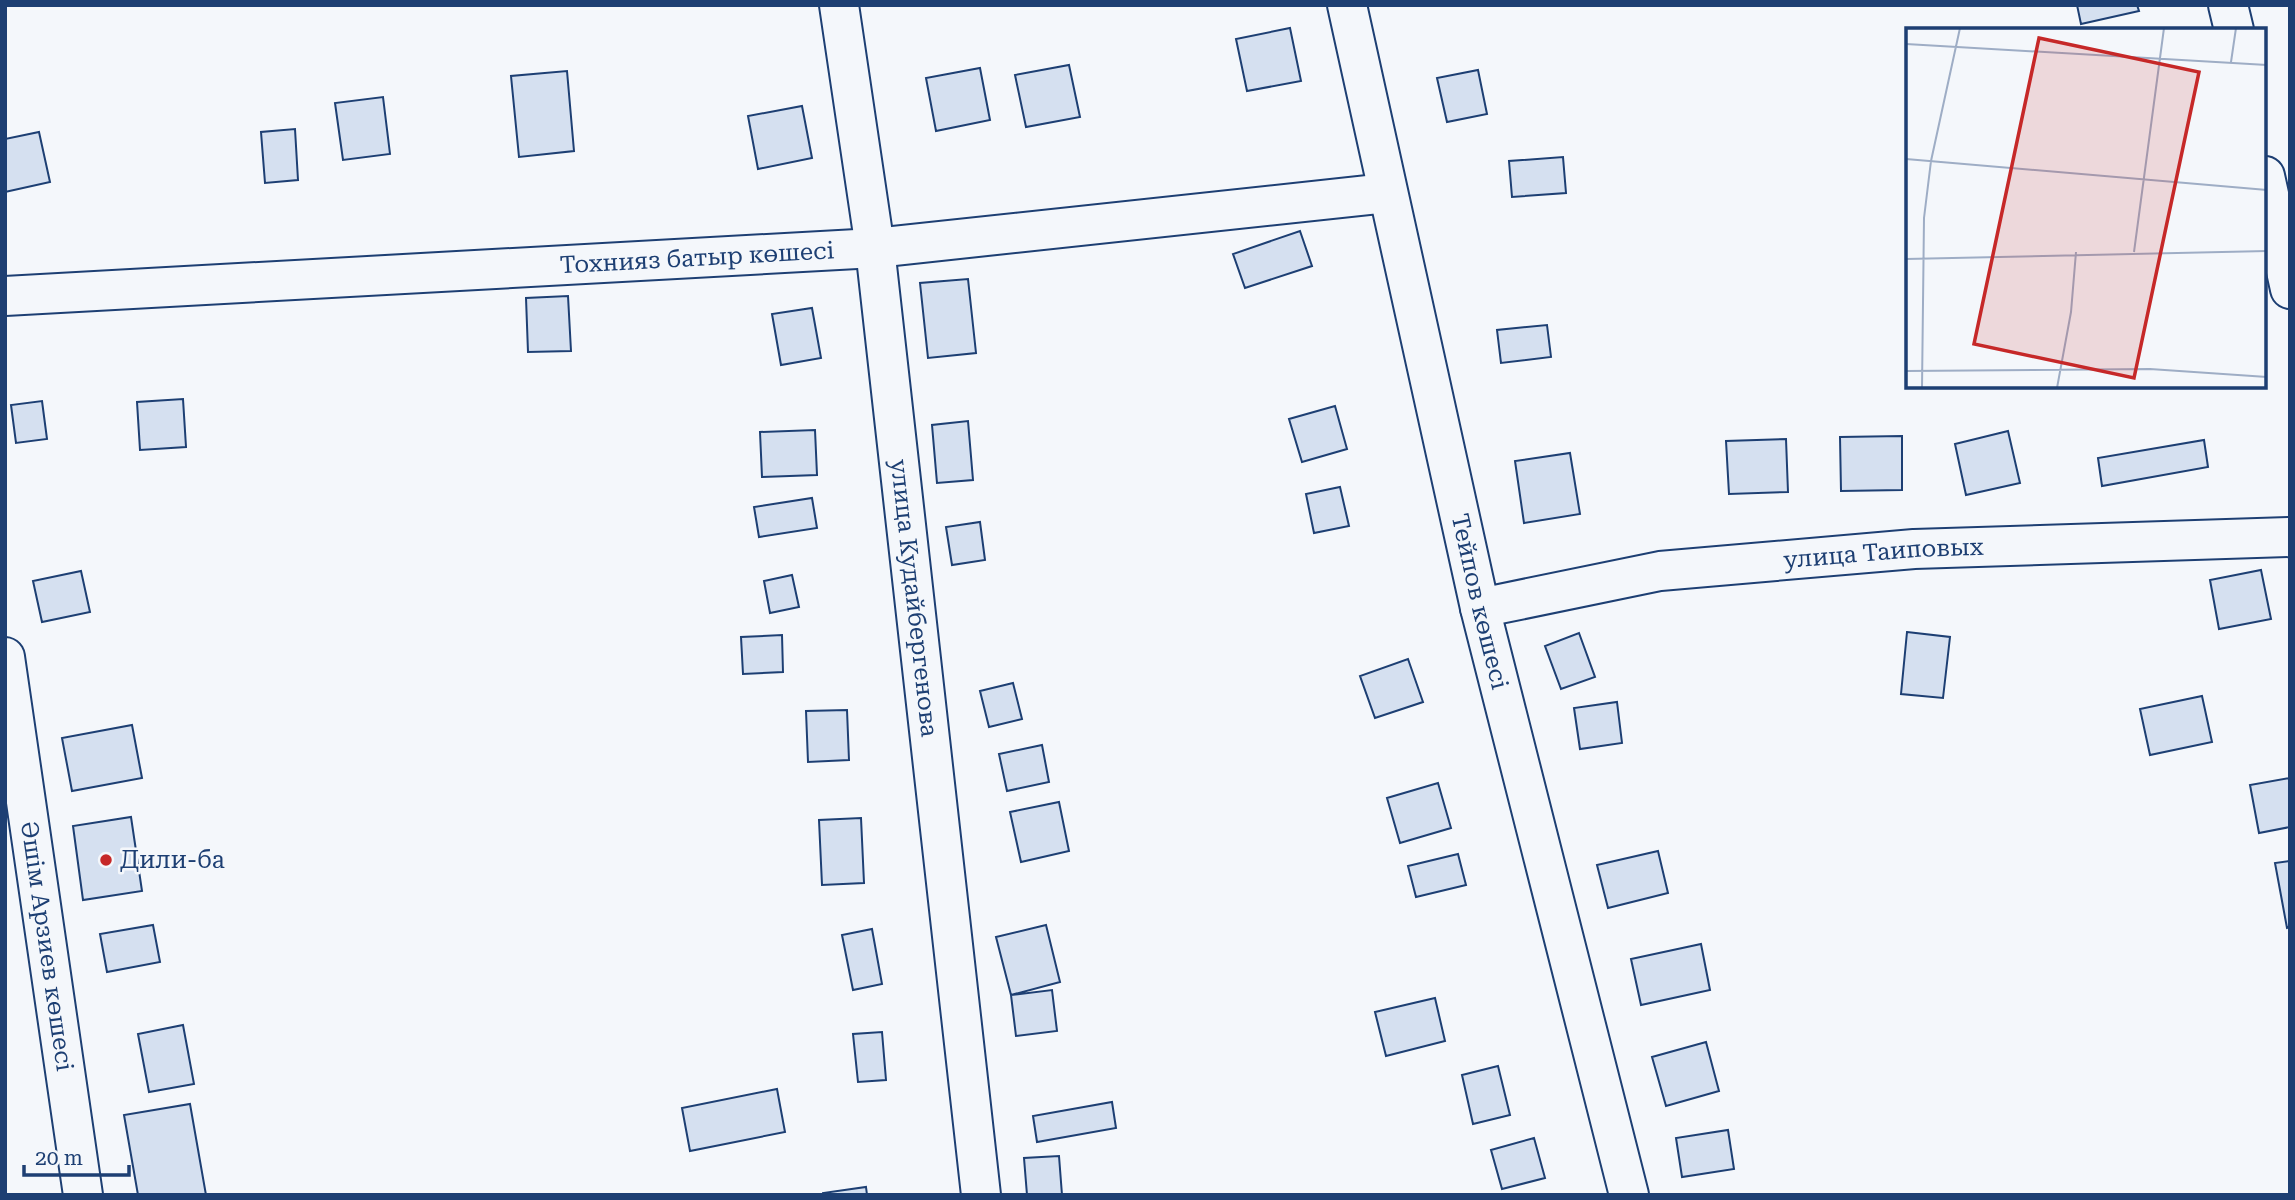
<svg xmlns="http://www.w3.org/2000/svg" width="2295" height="1200" font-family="'Roboto Serif',serif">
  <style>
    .building { fill: #d5e0f0; stroke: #1d3f73; stroke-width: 2 }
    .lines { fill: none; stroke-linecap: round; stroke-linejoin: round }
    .minor-casing { stroke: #1d3f73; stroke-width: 42 }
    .minor { stroke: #f4f7fb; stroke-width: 38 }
    .poi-dot { fill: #c62828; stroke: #f4f7fb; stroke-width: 2.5 }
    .labels { text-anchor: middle; stroke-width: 5; stroke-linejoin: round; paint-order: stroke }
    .street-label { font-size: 24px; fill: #1d3f73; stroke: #f4f7fb }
    .poi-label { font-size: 24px; fill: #1d3f73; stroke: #f4f7fb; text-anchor: start }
    .inset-road { fill: none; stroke: #9eadc5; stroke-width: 2 }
    .view { fill: #c62828; fill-opacity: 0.15; stroke: #c62828; stroke-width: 3.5 }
    .inset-edge { fill: none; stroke: #1d3f73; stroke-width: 3.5 }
  </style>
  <rect width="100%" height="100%" fill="#f4f7fb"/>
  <path class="building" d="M2077 5H2137L2139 11 2081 24Z
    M1290 28 1301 81 1247 91 1236 39Z
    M1069 65 1080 117 1026 127 1015 75Z
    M980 68 990 120 936 131 926 78Z
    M1478 70 1487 114 1447 122 1437 78Z
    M567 71 574 151 519 157 511 76Z
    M383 97 390 154 343 160 335 103Z
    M802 106 812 158 758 169 748 116Z
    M295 129 298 180 265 183 261 132Z
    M39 132 50 182 5 192V139Z
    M1563 157 1566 193 1512 197 1509 161Z
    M1300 231 1312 266 1245 288 1233 254Z
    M968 279 976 353 928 358 920 283Z
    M568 296 571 351 528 352 526 298Z
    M812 308 821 358 781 365 772 314Z
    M1547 325 1551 357 1501 363 1497 330Z
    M183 399 186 447 140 450 137 402Z
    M42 401 47 439 16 443 11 405Z
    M1335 406 1347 449 1302 462 1289 419Z
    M968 421 973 480 937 483 932 425Z
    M815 430 817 475 762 477 760 432Z
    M2008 431 2020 483 1966 495 1955 444Z
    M1902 436V490L1841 491 1840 437Z
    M1786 439 1788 492 1729 494 1726 441Z
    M2204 440 2208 467 2102 486 2098 458Z
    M1570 453 1580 514 1524 523 1515 461Z
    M1340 487 1349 526 1314 533 1306 494Z
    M812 498 817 528 759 537 754 507Z
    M980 522 985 560 952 565 946 527Z
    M2261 570 2271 619 2219 629 2210 580Z
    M81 571 90 612 42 622 33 581Z
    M792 575 799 607 770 613 764 581Z
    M1907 632 1950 637 1943 698 1901 694Z
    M1579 633 1595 677 1561 689 1545 646Z
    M782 635 783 672 743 674 741 637Z
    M1408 659 1423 702 1375 718 1360 676Z
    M1013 683 1022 719 989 727 980 691Z
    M2202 696 2212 742 2150 755 2140 709Z
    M1617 702 1622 743 1580 749 1574 708Z
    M847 710 849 760 808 762 806 711Z
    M132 725 142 778 72 791 62 738Z
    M1042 745 1049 782 1007 791 999 754Z
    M2290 778V827L2259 833 2250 785Z
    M1438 783 1451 828 1400 843 1387 798Z
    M1059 802 1069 851 1021 862 1010 812Z
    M131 817 142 891 83 900 73 826Z
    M861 818 864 883 822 885 819 820Z
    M1658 851 1668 893 1608 908 1597 865Z
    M1458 854 1466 885 1416 897 1408 866Z
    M2290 861V927L2287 928 2275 863Z
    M153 925 160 962 107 972 100 934Z
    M1046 925 1060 982 1011 995 996 937Z
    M872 929 882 984 853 990 842 935Z
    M1701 944 1710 990 1641 1005 1631 959Z
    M1052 990 1057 1031 1016 1036 1011 995Z
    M1435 998 1445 1041 1386 1056 1375 1012Z
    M183 1025 194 1084 149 1092 138 1034Z
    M882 1032 886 1080 858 1082 853 1034Z
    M1706 1042 1719 1091 1666 1106 1652 1057Z
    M1498 1066 1510 1115 1473 1124 1462 1075Z
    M777 1089 785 1132 690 1151 682 1108Z
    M1112 1102 1116 1128 1037 1142 1033 1116Z
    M190 1104 206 1195H138L124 1115Z
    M1728 1130 1734 1169 1682 1177 1676 1138Z
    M1534 1138 1545 1178 1502 1189 1491 1150Z
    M1059 1156 1062 1195H1027L1024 1158Z
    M866 1187 867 1195H823V1193Z"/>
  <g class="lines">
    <defs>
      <g id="minor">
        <path id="s1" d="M839 5 875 248 981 1195"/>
        <path id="s2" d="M1347 5 1480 608 1629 1195"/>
        <path d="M2228 5 2234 30"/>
        <path d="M2265 176 2290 289"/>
        <path id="s3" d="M5 296 875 248 1387 193"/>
        <path id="s4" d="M1480 608 1660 571 1914 549 2290 537"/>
        <path id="s5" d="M5 657 83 1195"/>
      </g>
    </defs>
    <use href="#minor" class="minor-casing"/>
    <use href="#minor" class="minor"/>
  </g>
  <circle class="poi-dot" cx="106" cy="860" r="7"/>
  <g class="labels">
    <g class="street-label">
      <text dy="8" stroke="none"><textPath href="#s3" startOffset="693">Тохнияз батыр көшесі</textPath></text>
      <text dy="8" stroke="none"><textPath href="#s4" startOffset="408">улица Таиповых</textPath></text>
      <text dy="8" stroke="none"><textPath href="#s1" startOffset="598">улица Кудайбергенова</textPath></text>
      <text dy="8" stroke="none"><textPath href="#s2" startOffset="611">Тейпов көшесі</textPath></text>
      <text dy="8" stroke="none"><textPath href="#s5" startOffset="292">Әшім Арзиев көшесі</textPath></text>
    </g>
    <g class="poi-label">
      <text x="120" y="868">Дили-ба</text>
    </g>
  </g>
  <g transform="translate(1906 28)">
    <rect width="360" height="360" fill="#f4f7fb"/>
    <path class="inset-road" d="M0 16 361 37M325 34 330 0M0 131 361 162M228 224 258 0M0 231 361 223M0 343 244 341 361 349M16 360 18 190 25 133 54 0M151 360 165 284 170 224"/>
    <path class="view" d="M133 10 293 44 228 350 68 316Z"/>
    <rect width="360" height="360" class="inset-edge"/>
  </g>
  <rect width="2295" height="1200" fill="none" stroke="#1d3f73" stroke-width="14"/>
  <path d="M24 1165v10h105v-10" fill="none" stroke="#1d3f73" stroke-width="3.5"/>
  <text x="35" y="1165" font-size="21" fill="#1d3f73" stroke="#f4f7fb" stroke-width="5" paint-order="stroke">20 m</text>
</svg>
